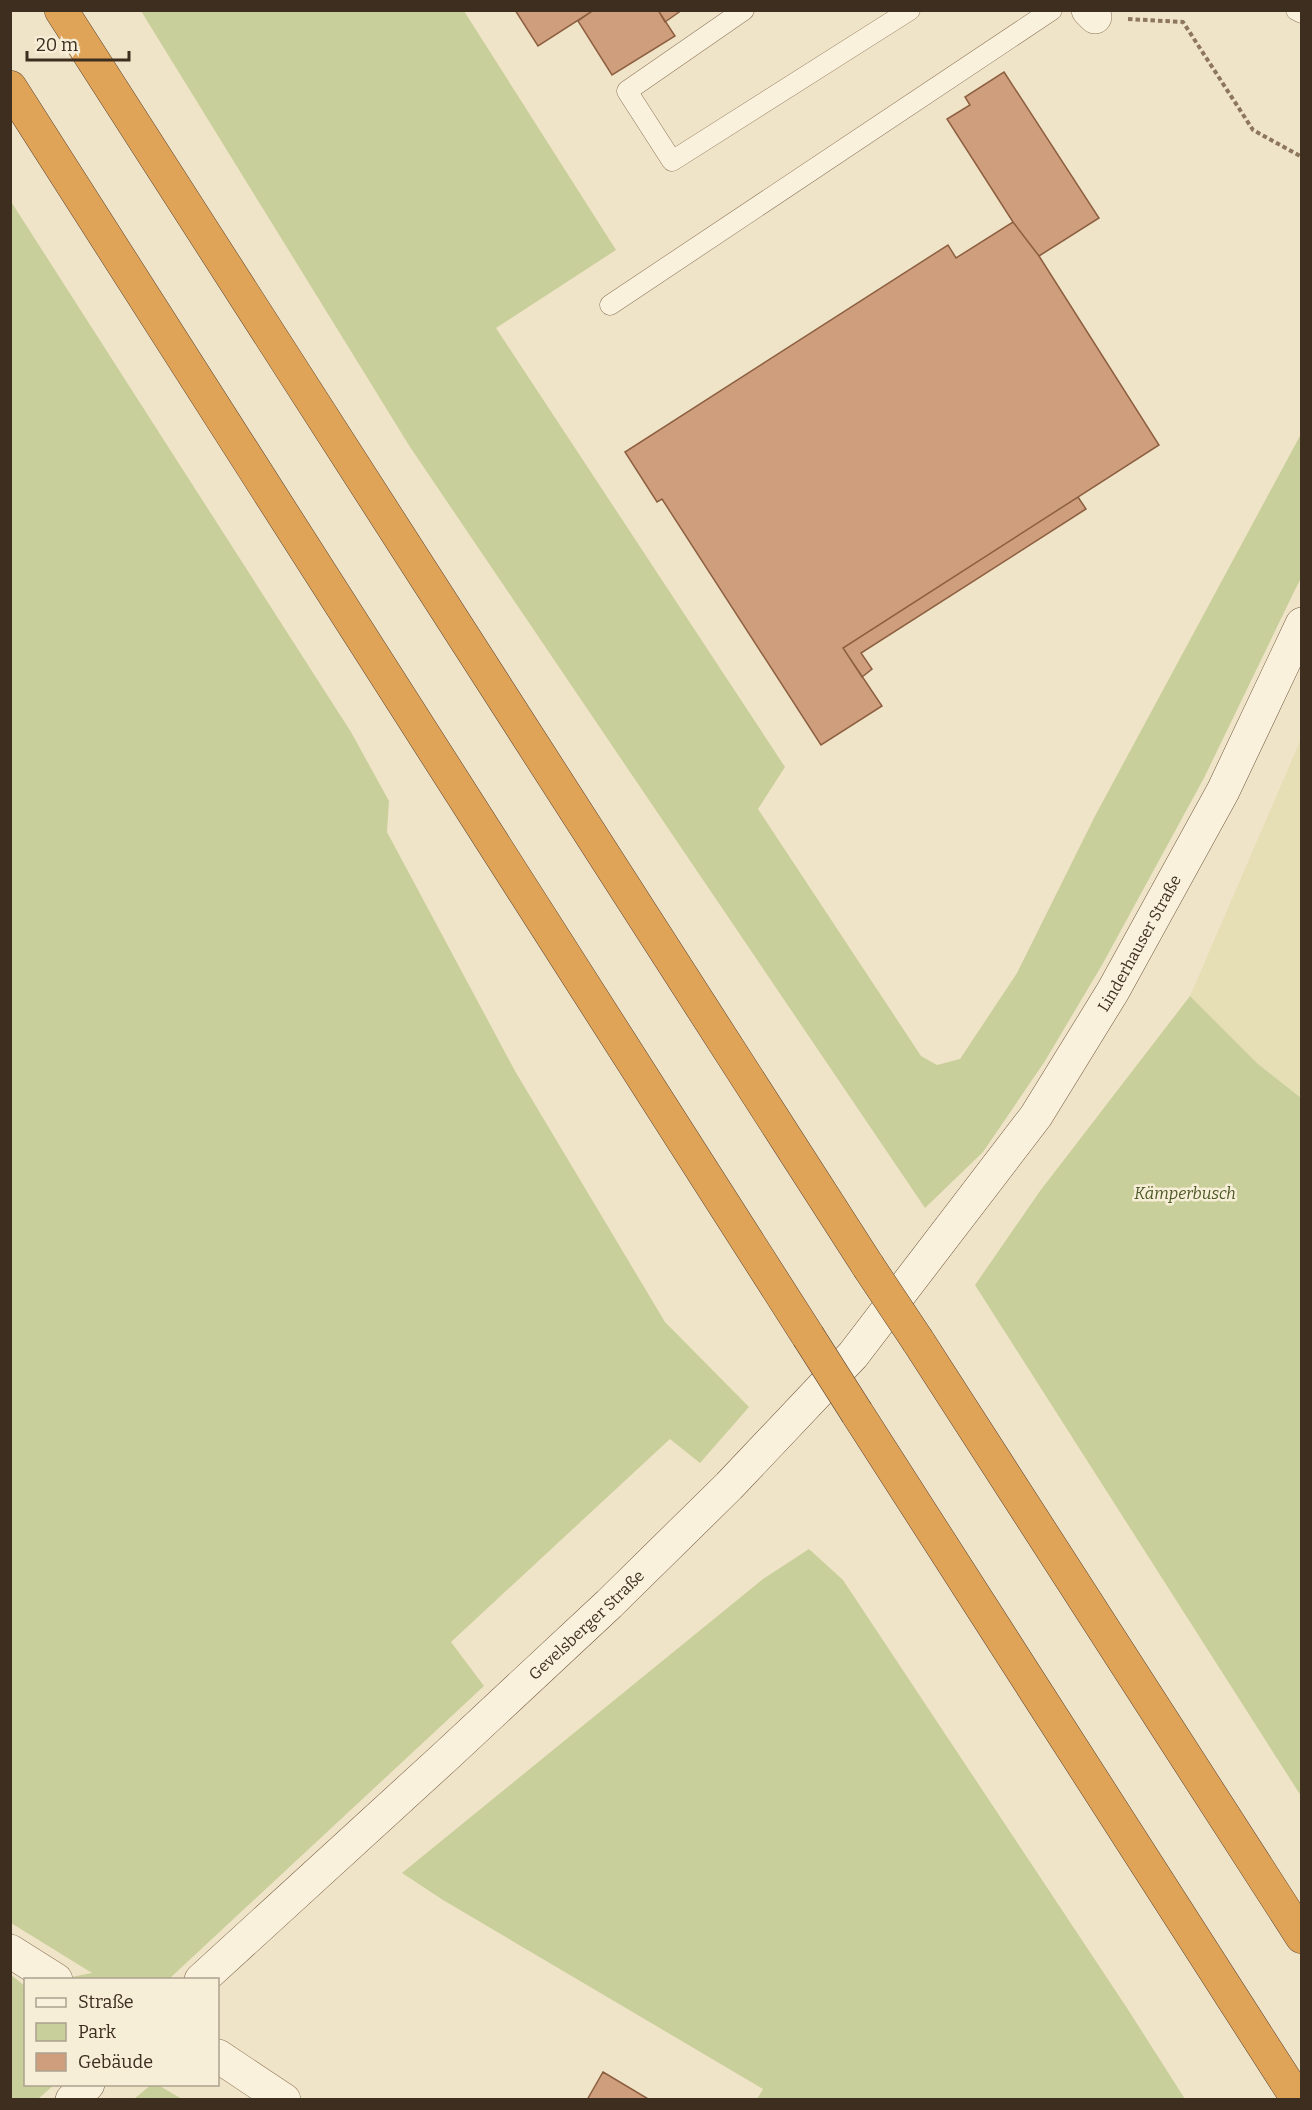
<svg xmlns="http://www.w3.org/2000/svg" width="1312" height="2110" font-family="Bitter,serif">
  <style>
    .farmland { fill: #e6deb5 }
    .green { fill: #c9cf9b }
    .building { fill: #cf9f7d; stroke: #8d5f41; stroke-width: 1.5 }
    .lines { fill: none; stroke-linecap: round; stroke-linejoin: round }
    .service-casing { stroke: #8d765c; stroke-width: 21 }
    .minor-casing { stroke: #8d765c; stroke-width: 34 }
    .secondary-casing { stroke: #6f573f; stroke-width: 34 }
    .motorway-casing { stroke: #5b4430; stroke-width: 34 }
    .path { stroke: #8d765c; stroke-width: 4; stroke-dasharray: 4.5 3; stroke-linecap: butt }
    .service { stroke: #faf1dc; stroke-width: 20 }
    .minor { stroke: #faf1dc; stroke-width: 33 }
    .secondary { stroke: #faf1dc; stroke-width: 33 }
    .motorway { stroke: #e0a458; stroke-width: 33 }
    .motorway-bridge-casing { stroke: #5b4430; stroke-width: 34; stroke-linecap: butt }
    .motorway-bridge { stroke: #e0a458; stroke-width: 33 }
    .labels { text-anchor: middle; stroke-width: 5; stroke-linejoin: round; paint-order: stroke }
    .street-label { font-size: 16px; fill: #3d2e20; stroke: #f7eed8 }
    .park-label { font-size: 16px; font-style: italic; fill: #4d5a26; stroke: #f7eed8 }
  </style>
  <rect width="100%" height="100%" fill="#f0e4c8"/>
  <path class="farmland" d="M1301 739V1098L1258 1064 1190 996Z"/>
  <path class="green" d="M141 11H464L616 250 496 328 785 767 758 809 921 1056 937 1065 960 1059 1017 973 1095 816 1301 434V578L1293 594 1204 778 1102 965 1045 1061 983 1152 925 1208 410 447Z
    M10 200 351 732 389 801 387 832 515 1071 665 1322 749 1407 700 1463 670 1439 451 1642 484 1686 169 1979H61L92 1973 11 1923Z
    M1190 996 1258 1064 1301 1098V1796L975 1285 1040 1191Z
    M809 1549 843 1580 1127 2008 1185 2099H757L763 2089 443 1900 402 1873 763 1579Z
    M11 1975 25 1986 26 2084 54 2085 38 2099H11Z
    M152 2084 158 2085 182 2099H134Z"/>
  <path class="building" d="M515 10H594L538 46Z
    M594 10H658L675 36 612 75 578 21Z
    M658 10H682L665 22Z
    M1004 72 1099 218 1039 256 1013 222 947 119 970 105 965 97Z
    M1013 222 1039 256 1159 445 843 648 882 706 821 745 662 499 657 502 625 452 948 245 956 258Z
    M1078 497 1086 509 861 653 872 669 862 677 843 648Z
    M603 2072 650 2100H587Z"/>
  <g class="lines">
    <defs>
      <path id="service" d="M744 10 627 91 672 161 910 10
        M1296 10 1302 13
        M610 305 1052 10"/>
      <path id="minor" d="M1088 10 1095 17
        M10 1951 56 1980
        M218 2056 284 2100"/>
      <g id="secondary">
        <path id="s1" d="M201 1980 446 1756 609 1604 729 1486 853 1355 1036 1116 1113 991 1223 791 1302 624"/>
        <path d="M72 2100 88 2084"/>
      </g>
      <path id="motorway" d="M61 10 868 1266
        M10 87 808 1336
        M918 1341 1302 1937
        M857 1413 1298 2100"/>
    </defs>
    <use href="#service" class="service-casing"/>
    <use href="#minor" class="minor-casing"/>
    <use href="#secondary" class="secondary-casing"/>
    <use href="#motorway" class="motorway-casing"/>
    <path class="path" d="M1128 19 1183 22 1253 130 1302 157"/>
    <use href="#service" class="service"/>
    <use href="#minor" class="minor"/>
    <use href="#secondary" class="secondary"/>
    <use href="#motorway" class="motorway"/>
    <defs>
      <path id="motorway-bridge" d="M868 1266 918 1341
        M808 1336 857 1413"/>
    </defs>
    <use href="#motorway-bridge" class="motorway-bridge-casing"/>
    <use href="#motorway-bridge" class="motorway-bridge"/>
  </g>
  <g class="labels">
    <g class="street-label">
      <text dy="6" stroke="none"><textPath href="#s1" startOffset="1406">Linderhauser Straße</textPath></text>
      <text dy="6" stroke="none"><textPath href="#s1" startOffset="524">Gevelsberger Straße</textPath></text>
    </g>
    <g class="park-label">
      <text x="1185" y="1199">Kämperbusch</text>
    </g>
  </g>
  <rect width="1312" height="2110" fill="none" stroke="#3d2e20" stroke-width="24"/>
  <rect x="24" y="1978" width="195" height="108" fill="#f7eed8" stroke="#ada18e" stroke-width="1.5"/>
  <rect x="36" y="1998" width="30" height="9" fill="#faf1dc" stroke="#ada18e" stroke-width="1.5"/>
  <text x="78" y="2008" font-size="18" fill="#3d2e20">Straße</text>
  <rect x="36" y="2023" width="30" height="18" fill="#c9cf9b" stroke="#ada18e" stroke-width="1.5"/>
  <text x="78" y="2038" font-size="18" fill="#3d2e20">Park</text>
  <rect x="36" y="2053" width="30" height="18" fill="#cf9f7d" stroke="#ada18e" stroke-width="1.5"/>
  <text x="78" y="2068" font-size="18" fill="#3d2e20">Gebäude</text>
  <path d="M27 51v9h102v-9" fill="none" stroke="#3d2e20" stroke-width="3"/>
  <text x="36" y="51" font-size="18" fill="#3d2e20" stroke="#f7eed8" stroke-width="4.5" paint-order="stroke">20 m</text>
</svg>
